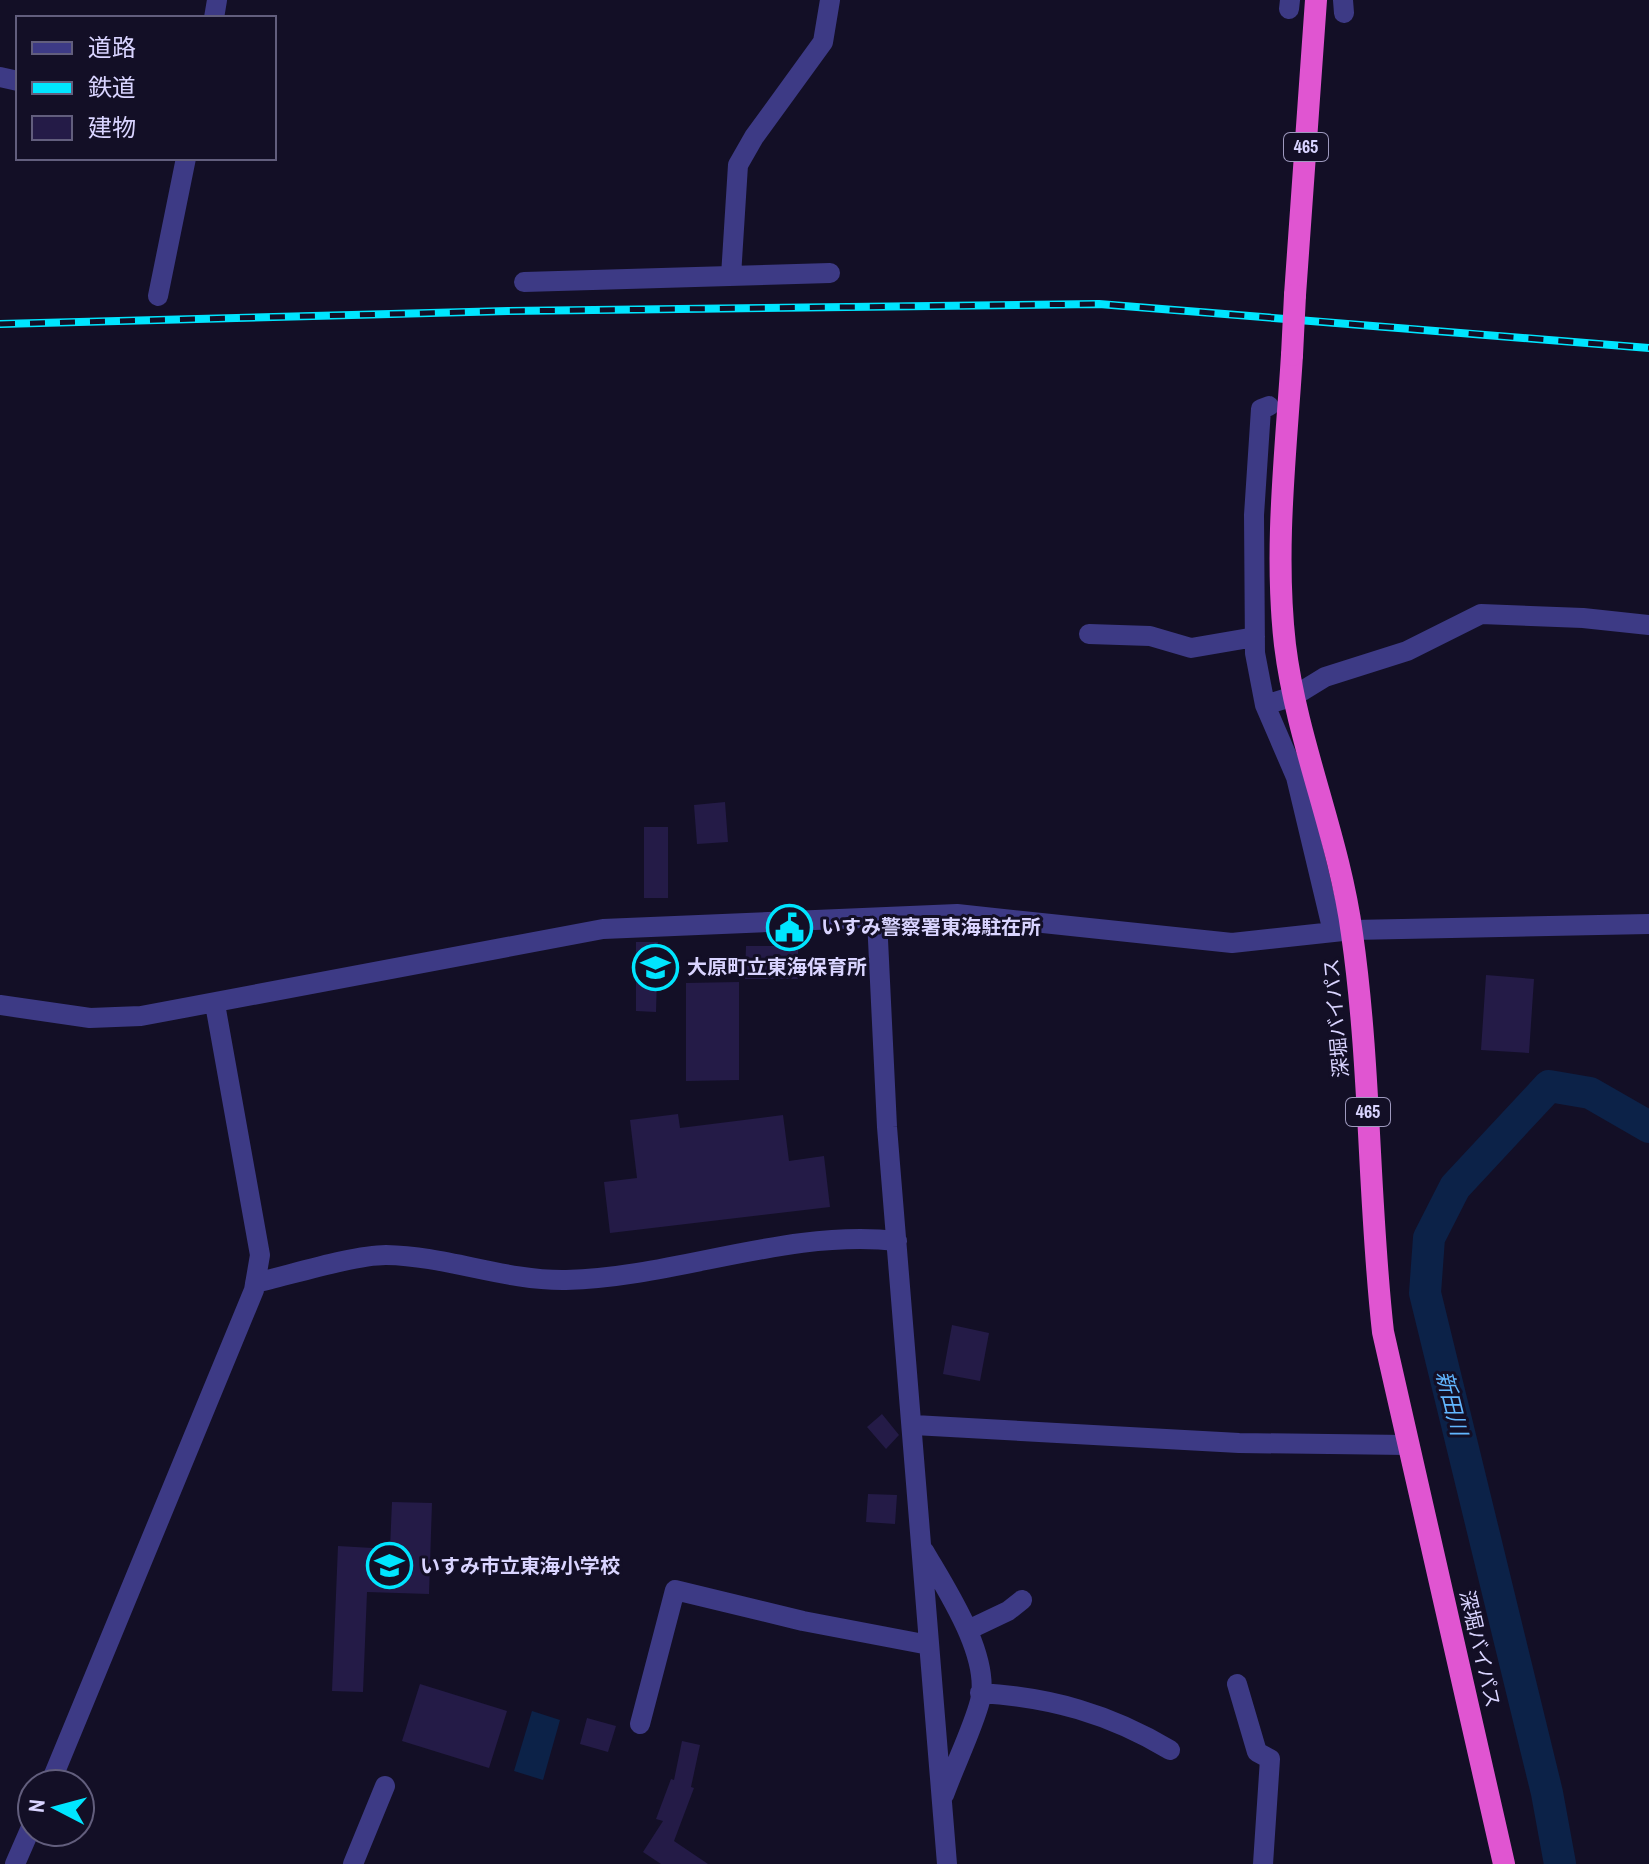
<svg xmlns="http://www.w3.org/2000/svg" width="1649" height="1864" font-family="'Archivo Narrow','Noto Sans JP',sans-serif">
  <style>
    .water { fill: #0c2248 }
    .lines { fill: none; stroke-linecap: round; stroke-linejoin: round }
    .river { stroke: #0c2248; stroke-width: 32 }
    .building { fill: #241b47 }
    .minor { stroke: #3d3a85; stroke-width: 20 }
    .trunk { stroke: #e055d1; stroke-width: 22 }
    .rail-casing { stroke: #00e5ff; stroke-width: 8 }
    .rail { stroke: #130f26; stroke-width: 5; stroke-dasharray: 15; stroke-linecap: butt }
    .trunk-bridge { stroke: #e055d1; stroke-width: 22 }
    .labels { text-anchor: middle; stroke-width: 6; stroke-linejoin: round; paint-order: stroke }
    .shield { fill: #130f26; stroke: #9e99be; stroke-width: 2 }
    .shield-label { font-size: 18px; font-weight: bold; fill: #d9d4ff }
    .poi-label { font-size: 20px; font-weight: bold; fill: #d9d4ff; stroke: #130f26; text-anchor: start }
    .street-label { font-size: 20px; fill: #d9d4ff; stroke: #130f26 }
    .water-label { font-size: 22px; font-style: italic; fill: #62b6ff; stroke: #130f26 }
  </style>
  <rect width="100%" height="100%" fill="#130f26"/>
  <path class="water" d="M532 1711 560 1720 543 1780 514 1771Z"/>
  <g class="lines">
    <path class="river" d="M1560 1864 1547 1793 1425 1293 1429 1238 1455 1187 1549 1086 1590 1093 1649 1127"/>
  </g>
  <path class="building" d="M725 802 728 842 697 844 694 805Z
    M644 827H668V898H644Z
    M636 942H658L656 1012 636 1011Z
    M746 946H798V979H745Z
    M1486 975 1534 979 1529 1053 1481 1050Z
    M739 982V1080L686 1081V983Z
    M678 1114 680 1128 783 1115 789 1161 824 1156 830 1207 610 1233 604 1182 637 1178 630 1120Z
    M952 1325 989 1333 980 1381 943 1374Z
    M882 1414 899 1435 886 1449 867 1427Z
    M868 1494 897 1495 895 1524 866 1522Z
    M392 1502 432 1503 429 1594 367 1592 363 1692 332 1691 338 1546 390 1549Z
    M420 1684 507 1711 489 1768 402 1741Z
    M587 1718 616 1726 608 1752 580 1744Z
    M682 1741 700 1745 691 1787 694 1788 674 1841 708 1864H661L643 1852 663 1821 656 1819 671 1779 674 1780Z"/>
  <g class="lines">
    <path class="minor" d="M1343 0 1344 13
      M1289 9 1290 0
      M214 18 217 0
      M0 77 18 81
      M731 276 738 165 754 137 823 42 830 0
      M524 282 830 273
      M158 296 186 158
      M1269 406 1261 409 1254 515 1255 653 1265 705 1296 777 1333 932
      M1089 634 1150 636 1191 648 1255 637
      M1265 705 1294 696 1325 677 1407 651 1481 614 1583 618 1649 625
      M877 919 887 1127 947 1864
      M0 1005 90 1018 141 1016 603 929 957 914 1232 943 1352 930 1649 924
      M255 1283C290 1275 354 1255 386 1255 447 1256 505 1281 566 1280 678 1277 785 1229 897 1241
      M914 1425 1239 1443 1407 1445
      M924 1551C946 1589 991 1656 980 1701 973 1728 954 1767 944 1795
      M968 1630 1008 1611 1022 1600
      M1237 1684 1257 1752 1270 1759 1263 1864
      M980 1693C1050 1697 1110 1714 1170 1750
      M640 1724 675 1590 803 1621 929 1645
      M50 1784 254 1290 260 1255 215 1004
      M15 1864 32 1825
      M353 1864 385 1786"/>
    <path class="trunk" d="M1295 295 1316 0
      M1292 355C1286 451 1274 549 1285 645 1297 743 1339 836 1352 934 1371 1066 1368 1200 1383 1332L1504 1864"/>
    <defs>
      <path id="rail" d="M0 324 508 311 1099 304 1649 348"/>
    </defs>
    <use href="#rail" class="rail-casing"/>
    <use href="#rail" class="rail"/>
    <path class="trunk-bridge" d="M1292 355 1295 295"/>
  </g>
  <defs>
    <symbol id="civic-ring" viewBox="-11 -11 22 22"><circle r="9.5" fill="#130f26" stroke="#00e5ff" stroke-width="1.5"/><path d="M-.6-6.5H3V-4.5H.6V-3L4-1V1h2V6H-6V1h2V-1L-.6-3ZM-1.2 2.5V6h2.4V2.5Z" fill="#00e5ff"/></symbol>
    <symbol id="school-ring" viewBox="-11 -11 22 22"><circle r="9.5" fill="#130f26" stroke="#00e5ff" stroke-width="1.5"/><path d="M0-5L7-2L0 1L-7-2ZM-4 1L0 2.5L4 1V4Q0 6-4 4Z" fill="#00e5ff"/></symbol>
  </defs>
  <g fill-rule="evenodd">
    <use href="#civic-ring" x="764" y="902" width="51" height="51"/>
    <use href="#school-ring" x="630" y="942" width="51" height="51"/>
    <use href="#school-ring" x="364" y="1540" width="51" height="51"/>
  </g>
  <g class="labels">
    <g class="shield">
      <rect x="1284" y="133" width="44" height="28" rx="6"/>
      <rect x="1346" y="1098" width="44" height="28" rx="6"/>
    </g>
    <g class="shield-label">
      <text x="1306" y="153">465</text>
      <text x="1368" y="1118">465</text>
    </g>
    <g class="poi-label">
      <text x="821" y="934">いすみ警察署東海駐在所</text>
      <text x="687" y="974">大原町立東海保育所</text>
      <text x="420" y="1573">いすみ市立東海小学校</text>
    </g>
    <g class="street-label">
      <text transform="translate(1336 1018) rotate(-95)" y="7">深堀バイパス</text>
      <text transform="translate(1480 1649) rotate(77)" y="7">深堀バイパス</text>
    </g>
    <g class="water-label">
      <text transform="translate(1452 1403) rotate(76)" y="8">新田川</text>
    </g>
  </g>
  <rect x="16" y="16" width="260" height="144" fill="#130f26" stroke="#625e7d" stroke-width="2"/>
  <rect x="32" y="42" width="40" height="12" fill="#3d3a85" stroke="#625e7d" stroke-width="2"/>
  <text x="88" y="56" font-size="24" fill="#d9d4ff">道路</text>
  <rect x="32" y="82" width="40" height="12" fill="#00e5ff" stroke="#625e7d" stroke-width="2"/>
  <text x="88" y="96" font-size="24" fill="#d9d4ff">鉄道</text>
  <rect x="32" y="116" width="40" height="24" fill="#241b47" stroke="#625e7d" stroke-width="2"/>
  <text x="88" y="136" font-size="24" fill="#d9d4ff">建物</text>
  <g transform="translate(56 1808) rotate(276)"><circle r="38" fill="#130f26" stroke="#625e7d" stroke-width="2"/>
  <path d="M0-6L14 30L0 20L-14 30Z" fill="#00e5ff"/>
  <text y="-12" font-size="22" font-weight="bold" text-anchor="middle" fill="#d9d4ff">N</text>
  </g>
</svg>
